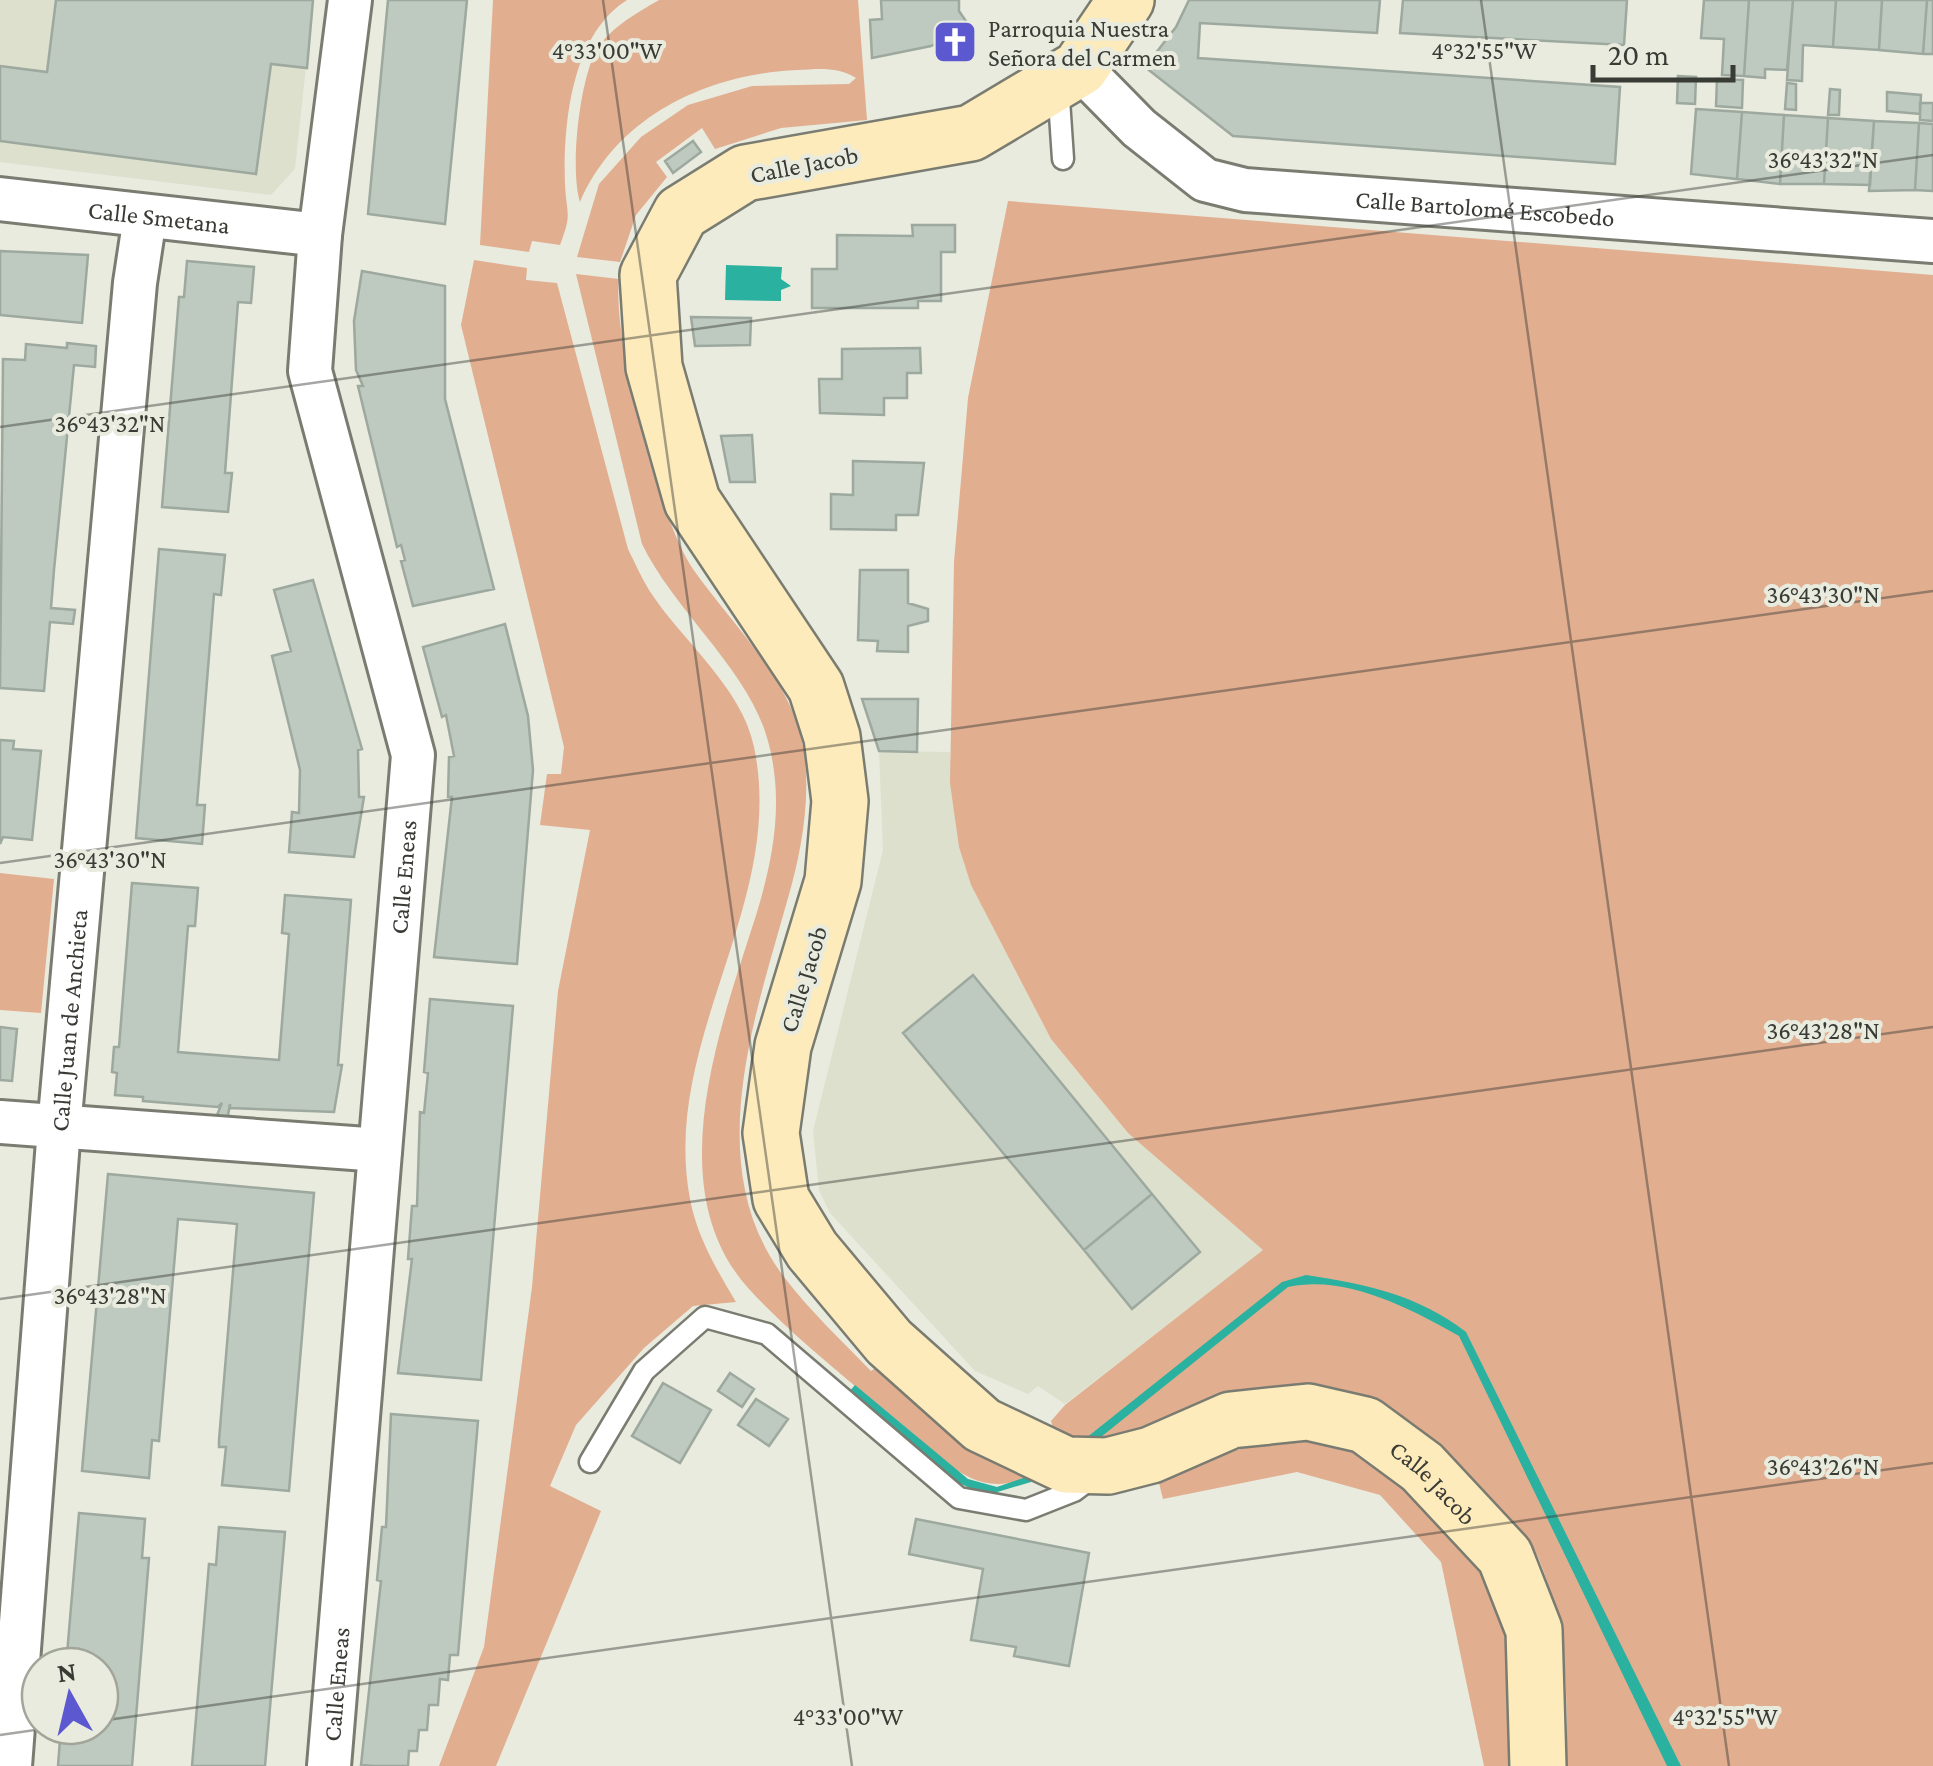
<svg xmlns="http://www.w3.org/2000/svg" width="1933" height="1766" font-family="'Crimson Pro',serif">
  <style>
    .built { fill: #dce0cc }
    .green { fill: #e2ae90 }
    .water { fill: #2bb19f }
    .building { fill: #bec9bf; stroke: #9da89f; stroke-width: 2.5 }
    .lines { fill: none; stroke-linecap: round; stroke-linejoin: round }
    .lane-casing { stroke: #7a7c71; stroke-width: 25 }
    .street-casing { stroke: #7a7c71; stroke-width: 48 }
    .secondary-casing { stroke: #7a7c71; stroke-width: 60 }
    .lane { stroke: #fff; stroke-width: 20 }
    .street { stroke: #fff; stroke-width: 42 }
    .secondary { stroke: #feebbc; stroke-width: 55 }
    .ticks { fill: none; stroke: #393b35; stroke-width: 2.5; stroke-opacity: 0.45 }
    .labels { text-anchor: middle; stroke-width: 8; stroke-linejoin: round; paint-order: stroke }
    .poi-label { font-size: 25px; fill: #393b35; stroke: #e8ebde; text-anchor: start }
    .street-label { font-size: 25px; fill: #393b35; stroke: #e8ebde }
    .ticks-label { font-size: 25px; text-anchor: middle; fill: #393b35; stroke: #e8ebde; stroke-width: 8; stroke-linejoin: round; paint-order: stroke }
  </style>
  <rect width="100%" height="100%" fill="#e8ebde"/>
  <path class="built" d="M0 0H313L295 169 271 195 0 162Z
    M879 751 950 752 959 847 971 885 1051 1039 1128 1133 1264 1250 1065 1404 1038 1386 1028 1394 975 1371 830 1213 819 1190 813 1131 883 850Z"/>
  <path class="green" d="M493 0H627C571 35 563 125 565 185 567 217 572 213 560 245L532 241 529 252 480 245Z
    M659 0H858L867 120 781 128 715 149 702 128 656 162 667 177 636 215 620 262 577 257 599 184 641 137 688 105 752 86 849 84 856 78C837 66 818 69 797 70 707 74 617 116 580 202 570 169 579 88 594 55 606 30 635 14 659 0Z
    M1008 201 1933 275V1766H1567C1567 1690 1568 1629 1538 1557 1531 1539 1507 1521 1494 1506 1433 1440 1374 1380 1276 1387 1214 1392 1156 1446 1097 1446 1083 1446 1067 1436 1054 1431L1051 1421 1065 1405 1263 1250 1128 1133 1051 1039 971 885 959 847 950 783 954 562 968 398Z
    M474 260 527 268 526 280 557 283 628 549C635 563 641 577 649 590 681 640 742 687 754 747 787 903 660 1041 690 1199 697 1237 717 1270 736 1302L693 1306 644 1348 576 1425 550 1486 601 1511 496 1766H439L484 1647 532 1287 558 991 590 830 540 825 547 774H561L564 747 461 325Z
    M576 274 619 279C612 339 659 519 693 569 728 619 779 668 798 726 815 779 803 847 788 898 755 1017 700 1166 784 1277 809 1310 842 1341 871 1371L877 1367 933 1421 1032 1475C976 1503 944 1459 903 1425 851 1382 795 1339 749 1289 662 1193 716 1040 750 934 771 871 786 807 768 741 749 670 675 612 642 544Z
    M0 873 54 879 41 1013 0 1010Z
    M1307 1433C1323 1438 1343 1441 1358 1449 1416 1480 1501 1578 1512 1643 1519 1682 1513 1727 1513 1766H1484L1441 1562 1380 1495 1297 1472 1163 1499 1159 1483 1228 1452Z"/>
  <path class="water" d="M726 265 782 267 781 279 791 286 781 290V301L725 300Z
    M1306 1275C1366 1284 1418 1295 1466 1332L1681 1766H1667L1459 1336C1410 1308 1345 1274 1288 1287L1091 1445 1081 1442 1282 1282Z
    M855 1385 968 1479 997 1487 1032 1475 1041 1479 994 1493 974 1490 957 1482 848 1393Z"/>
  <path class="building" d="M56 0H313L307 68 271 64 256 174 0 141V66L47 72Z
    M388 0H467L445 224 368 214Z
    M881 0H959V11L970 27 931 46 872 58 870 20 882 19Z
    M1380 0 1377 33 1200 23 1198 58 1620 87 1615 164 1233 136 1145 67 1176 27 1189 0Z
    M1403 0H1627L1624 45 1400 33Z
    M1704 0H1749L1744 76 1722 75 1724 39 1701 38Z
    M1749 0H1793L1787 70 1765 69V78L1744 76Z
    M1793 0H1836L1833 47 1803 45 1802 81 1787 80Z
    M1836 0H1882L1879 50 1833 47Z
    M1882 0H1927L1923 54 1879 50Z
    M1927 0H1933V54H1923Z
    M1678 76 1696 77 1695 104 1677 103Z
    M1717 79 1743 80 1742 108 1716 106Z
    M1787 83 1796 84V110L1785 109Z
    M1830 89 1840 90 1839 115H1828Z
    M1887 92 1921 95 1920 114 1887 111Z
    M1920 103H1933V121L1920 120Z
    M1696 109 1742 112 1737 179 1691 174Z
    M1742 112 1784 115 1780 184 1737 179Z
    M1784 115 1828 118 1824 184H1780Z
    M1828 118 1874 121 1870 185 1824 184Z
    M1874 121 1919 123 1915 190 1869 191Z
    M1919 123 1933 124V191L1915 190Z
    M693 141 701 152 673 173 665 161Z
    M912 225H955V252H941V301H918V308H812V269H837V235L913 236Z
    M0 251 88 255 82 323 0 315Z
    M187 261 254 267 251 303 238 302 225 473H232L228 512 162 507 179 297H184Z
    M362 271 445 286V399L494 589 413 606 401 561 405 560 401 545 397 547 358 386H363L356 370 354 321Z
    M691 317 751 318 750 345 695 346Z
    M67 343 96 346 95 367 74 365 54 570 51 608 75 610 73 624 50 622 44 691 0 688 3 359 25 360 26 344 67 348Z
    M920 348 921 373H907V398H884V415L820 413 819 379H842V349Z
    M752 435 755 482H730L721 436Z
    M853 461 924 463 918 515H896V530L831 529V494L853 495Z
    M159 549 225 555 221 595 214 594 197 805H205L202 844 136 838Z
    M860 570H908V603L928 609V621L908 626V652L877 651 878 641 858 640Z
    M313 580 362 749 358 750 359 797H364L354 857 289 852 292 812 299 813 300 770 272 656 291 651 274 590Z
    M505 624 528 716 533 770 517 964 434 957 452 797H448L449 757 454 756 446 715 442 717 423 647Z
    M862 699H918L917 752 879 751Z
    M0 740 14 741 13 749 41 751 32 840 3 837 0 844Z
    M132 883 198 888 195 926H188L178 1052 279 1060 289 934 282 933 285 895 351 900 338 1065H342L334 1112 230 1108V1104L227 1121 215 1120 222 1103 218 1107 143 1101V1097L115 1095 117 1073 112 1072 114 1047H119Z
    M973 975 1152 1194 1084 1250 903 1033Z
    M430 999 513 1006 481 1380 398 1373 412 1259H408L412 1206H417L420 1112 424 1113 428 1073 424 1072Z
    M0 1027 17 1029 12 1081 0 1080Z
    M108 1174 314 1193 289 1491 222 1485 226 1447H219V1440L237 1224 228 1223 178 1219 159 1441 152 1440 149 1478 82 1471Z
    M1152 1194 1200 1252 1132 1309 1084 1250Z
    M730 1373 754 1389 742 1407 718 1391Z
    M663 1383 711 1410 680 1463 632 1436Z
    M756 1399 788 1419 769 1446 738 1425Z
    M391 1414 478 1421 458 1655H450L448 1680 440 1679 438 1705H429L427 1730H419L417 1751H409L408 1766H374L361 1765 381 1581 377 1580 382 1527H386Z
    M79 1513 145 1519 142 1558H149L132 1766H58L61 1726H100V1666H66Z
    M916 1519 1089 1553 1069 1666 1014 1656 1016 1647 971 1640 983 1569 909 1554Z
    M219 1527 285 1532 265 1766H192L209 1564 216 1565Z"/>
  <g class="lines">
    <defs>
      <path id="lane" d="M1058 85 1063 159
        M590 1462 644 1371 705 1317 767 1334 959 1498 1026 1510 1074 1491 1090 1479"/>
      <g id="street">
        <path id="s1" d="M1080 68 1139 128 1205 180 1245 190 1933 241"/>
        <path id="s2" d="M0 199 320 235"/>
        <path d="M0 1122 380 1150"/>
        <path id="s3" d="M10 1766 59 1128 135 283 145 217"/>
        <path id="s4" d="M329 1766 413 755 310 371 320 235 350 0"/>
      </g>
      <g id="secondary">
        <path id="s5" d="M1126 0 1080 68 971 133 745 173 681 213 648 275 654 367 692 501 816 687 832 737 840 801 833 881 783 1046 771 1133 781 1199 812 1250 889 1342 982 1425 1066 1465 1108 1466 1151 1455 1231 1420 1308 1412 1365 1425 1422 1467 1505 1556 1534 1630 1538 1766"/>
      </g>
    </defs>
    <use href="#lane" class="lane-casing"/>
    <use href="#street" class="street-casing"/>
    <use href="#secondary" class="secondary-casing"/>
    <use href="#lane" class="lane"/>
    <use href="#street" class="street"/>
    <use href="#secondary" class="secondary"/>
  </g>
  <path class="ticks" d="M603 0 852 1766M1481 0 1729 1766M0 427 1933 155M0 863 1933 591M0 1299 1933 1027M100 1721 1933 1463M0 1735 63 1726"/>
  <defs>
    <symbol id="church-square" viewBox="-11 -11 22 22"><rect x="-9" y="-9" width="18" height="18" rx="4" fill="#5c58d0" stroke="#e8ebde"/><path d="M-1.2-6h2.4v3.5h3.3v2.4h-3.3V6h-2.4V-.1h-3.3v-2.4h3.3Z" fill="#fff"/></symbol>
  </defs>
  <g fill-rule="evenodd">
    <use href="#church-square" x="930" y="17" width="50" height="50"/>
  </g>
  <g class="labels">
    <g class="poi-label">
      <text x="988" y="37">Parroquia Nuestra<tspan x="988" dy="29">Señora del Carmen</tspan></text>
    </g>
    <g class="street-label">
      <text transform="translate(804 164) rotate(-11)" y="9">Calle Jacob</text>
      <text dy="9" stroke="none"><textPath href="#s1" startOffset="450">Calle Bartolomé Escobedo</textPath></text>
      <text dy="9" stroke="none"><textPath href="#s2" startOffset="160">Calle Smetana</textPath></text>
      <text dy="9" stroke="none"><textPath href="#s4" startOffset="892">Calle Eneas</textPath></text>
      <text transform="translate(803 979) rotate(-73)" y="9">Calle Jacob</text>
      <text dy="9" stroke="none"><textPath href="#s3" startOffset="748">Calle Juan de Anchieta</textPath></text>
      <text dy="9" stroke="none"><textPath href="#s5" startOffset="2360">Calle Jacob</textPath></text>
      <text dy="9" stroke="none"><textPath href="#s4" startOffset="82">Calle Eneas</textPath></text>
    </g>
  </g>
  <g class="ticks-label">
    <text x="607" y="59">4°33'00"W</text>
    <text x="1484" y="59">4°32'55"W</text>
    <text x="1823" y="168">36°43'32"N</text>
    <text x="110" y="432">36°43'32"N</text>
    <text x="1823" y="603">36°43'30"N</text>
    <text x="110" y="868">36°43'30"N</text>
    <text x="1823" y="1039">36°43'28"N</text>
    <text x="110" y="1304">36°43'28"N</text>
    <text x="1823" y="1475">36°43'26"N</text>
    <text x="848" y="1725">4°33'00"W</text>
    <text x="1725" y="1725">4°32'55"W</text>
  </g>
  <g transform="translate(70 1696) rotate(352)"><circle r="48" fill="#e8ebde" stroke="#a2a59a" stroke-width="2.5"/>
  <path d="M0-8L18 38L0 25L-18 38Z" fill="#5c58d0"/>
  <text y="-15" font-size="28" font-weight="bold" text-anchor="middle" fill="#393b35">N</text>
  </g>
  <path d="M1593 65v15h140v-15" fill="none" stroke="#393b35" stroke-width="5"/>
  <text x="1608" y="65" font-size="30" fill="#393b35" stroke="#e8ebde" stroke-width="8" paint-order="stroke">20 m</text>
</svg>
